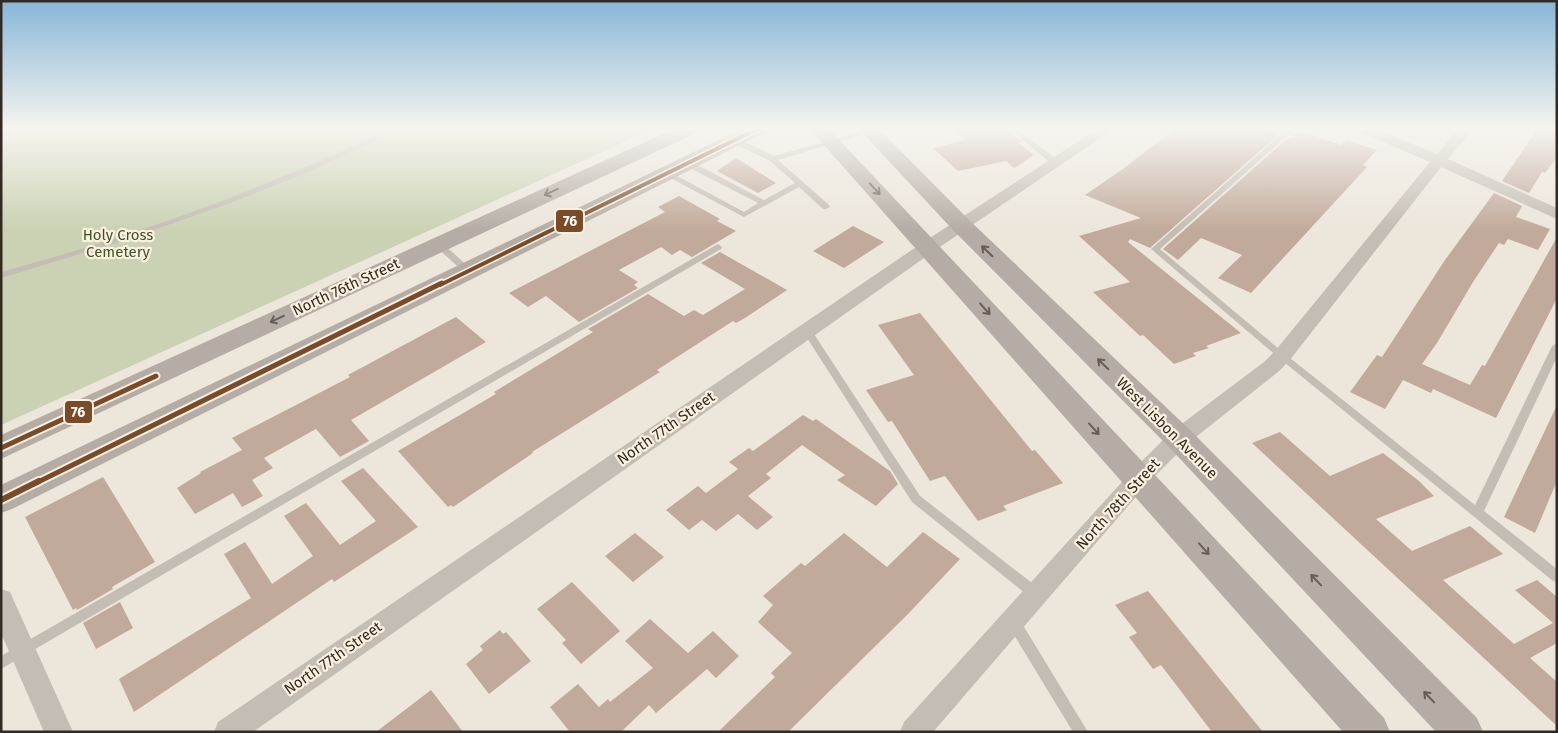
<svg xmlns="http://www.w3.org/2000/svg" width="1558" height="733" font-family="'Fira Sans',sans-serif">
  <style>
    .green { fill: #cad2b3 }
    .building { fill: #c1aa9b }
    .lines { fill: none; stroke-linecap: round; stroke-linejoin: round }
    .service { fill: #c4bdb4; fill-rule: evenodd }
    .minor { fill: #c4bdb4; fill-rule: evenodd }
    .secondary { fill: #b5ada5; fill-rule: evenodd }
    .bus-1-far2-casing { stroke: #faf1e0; stroke-width: 7 }
    .bus-1-far1-casing { stroke: #faf1e0; stroke-width: 9 }
    .bus-1-casing { stroke: #faf1e0; stroke-width: 10 }
    .bus-1-far2 { stroke: #7a4b2a; stroke-width: 4 }
    .bus-1-far1 { stroke: #7a4b2a; stroke-width: 5 }
    .bus-1 { stroke: #7a4b2a; stroke-width: 6 }
    .oneway { stroke: #685e58 }
    .labels { text-anchor: middle; stroke-width: 4.5; stroke-linejoin: round; paint-order: stroke }
    .park-label { font-size: 15px; fill: #3f5425; stroke: #faf1e0 }
    .street-label { font-size: 15px; fill: #342a24; stroke: #faf1e0 }
    .line-badge { stroke: #faf1e0; stroke-width: 2 }
    .badge-label { font-size: 14px; text-anchor: middle; font-weight: bold; fill: #fff }
  </style>
  <rect width="100%" height="100%" fill="#ece6db"/>
  <path class="green" d="M1 128H655L1 425Z"/>
  <path class="building" d="M952 128H1006L1021 141 1018 143 1034 155 1014 168 1006 161 958 171 933 148 966 140Z
    M1176 128H1261L1279 134 1150 248 1130 239 1128 242 1241 333 1206 346 1209 348 1193 353 1196 356 1174 364 1143 335 1140 336 1093 292 1130 282 1079 236 1141 218 1085 195 1123 169Z
    M1538 128H1557V157L1545 173 1542 172 1529 193 1502 181Z
    M1300 131 1341 145 1346 140 1377 150 1363 165 1367 167 1251 293 1218 278 1242 255 1201 238 1178 260 1163 249 1289 137 1292 138Z
    M736 158 776 183 758 193 717 171Z
    M1494 193 1522 206 1516 217 1550 229 1538 250 1508 239 1504 245 1499 243 1473 282 1437 343 1422 364 1470 385 1482 365 1485 366 1557 237V298L1496 418 1433 389 1431 393 1403 380 1385 409 1350 392 1377 355 1382 357 1445 260Z
    M679 196 720 219 717 221 736 231 692 257 680 250 672 255 661 247 619 270 638 282 634 285 638 288 579 322 546 296 528 307 509 293 665 212 658 207Z
    M853 226 884 242 844 268 813 251Z
    M720 252 787 290 745 318 736 323 733 321 657 370 660 372 532 452 533 453 453 507 451 505 448 507 398 451 496 394 494 392 593 332 588 329 648 294 684 316 694 310 703 315 745 289 701 263Z
    M920 313 1032 451 1035 450 1063 483 1003 506 1007 510 978 521 945 476 930 481 892 421 888 422 866 390 914 375 878 325Z
    M456 317 486 342 351 420 369 441 340 457 316 429 264 458 273 468 252 480 263 496 242 507 233 493 195 514 177 488 201 473 200 472 242 450 232 438 350 377 348 375Z
    M1557 405V481L1535 533 1504 517Z
    M803 415 813 421 816 419 890 471 898 484 876 506 837 480 845 475 802 445 766 474 771 478 748 496 773 517 757 530 738 514 716 531 702 520 689 530 666 510 698 486 706 493 738 469 729 462 749 448 753 451Z
    M1280 432 1330 476 1383 453 1419 481 1434 496 1376 519 1412 551 1470 526 1503 554 1443 580 1514 644 1553 623 1515 590 1537 580 1557 597V643L1530 658 1557 682V726L1252 443Z
    M363 468 418 527 334 582 332 579 134 712 119 679 251 598 224 554 245 542 272 584 313 556 284 516 306 503 340 545 376 521 341 481Z
    M103 477 155 562 112 587 113 589 77 610 76 608 73 610 25 517Z
    M923 532 960 559 907 615 788 732H718L775 677 771 673 792 653 758 622 773 605 763 596 801 563 805 566 844 533 887 567Z
    M635 533 664 557 633 582 605 556Z
    M572 582 620 631 581 664 562 643 566 640 537 609Z
    M1148 591 1263 732H1212L1161 665 1153 669 1129 637 1137 633 1115 605Z
    M120 602 133 628 96 649 83 623Z
    M650 619 688 653 713 631 739 656 716 678 707 669 656 713 649 705 621 732H570L550 707 578 684 599 707 608 699 610 702 653 668 625 641Z
    M500 630 503 634 506 632 531 661 489 694 466 664 483 650 480 646Z
    M431 690 463 732H376Z"/>
  <g class="lines">
    <path class="service" d="M393 128H402L311 171 225 205 116 243 1 278V272C88 248 174 221 257 187 303 169 348 148 393 128Z
      M874 128H884L778 160 829 205 830 207 826 209H823L799 187 744 217 661 173 662 171H668L744 212 758 203 684 165V161H690L764 200 795 183 770 161 731 142V138H737L774 156Z
      M1008 128H1015L1059 161V165H1053Z
      M1288 128H1296L1160 249 1285 354 1475 505 1552 346 1557 343V357L1484 511 1557 569V582L1553 581 1279 358 1151 249Z
      M438 241 441 242 471 269 472 271 471 273H465L435 246V242Z
      M718 244 722 247 721 249 1 669V656Z
      M807 327 810 328 920 496 1041 590 1042 594 1041 598 1036 600 1031 598 912 502 802 330Z
      M1013 615 1018 617 1088 732H1073L1008 625 1006 621 1008 617Z"/>
    <path class="minor" d="M1099 128H1115L934 251 253 732H214L218 722 922 243Z
      M1356 128H1374L1437 154 1460 128H1474L1448 159 1557 208V219L1441 167 1289 361 1278 372 1187 444 1147 484 933 732H900L904 722 1131 472 1171 432 1264 362 1275 351 1430 162 1358 131Z
      M1 589 10 592 73 732H44L1 633Z"/>
    <path class="secondary" d="M676 128H701L698 132 1 459V435Z
      M744 128H769L766 132 12 509 1 513V485Z
      M809 128H828L1384 718 1390 732H1343Z
      M858 128H878L969 220 1190 430 1477 718 1483 732H1436L1168 446 953 230Z"/>
    <defs>
      <path id="bus-1-far2" d="M440 285 759 128"/>
      <path id="bus-1-far1" d="M1 448 156 376
        M36 483 442 283"/>
      <path id="bus-1" d="M1 500 39 481"/>
    </defs>
    <use href="#bus-1-far2" class="bus-1-far2-casing"/>
    <use href="#bus-1-far1" class="bus-1-far1-casing"/>
    <use href="#bus-1" class="bus-1-casing"/>
    <use href="#bus-1-far2" class="bus-1-far2"/>
    <use href="#bus-1-far1" class="bus-1-far1"/>
    <use href="#bus-1" class="bus-1"/>
  </g>
  <defs><path id="oneway-shaft" d="M-6 0H5M1.5-3L5.5 0L1.5 3" fill="none" stroke-width="1.6" stroke-linecap="round" stroke-linejoin="round" transform="scale(1.25)"/></defs>
  <g class="oneway">
    <use href="#oneway-shaft" transform="translate(875 189) rotate(47)"/>
    <use href="#oneway-shaft" transform="translate(551 192) rotate(155)"/>
    <use href="#oneway-shaft" transform="translate(987 251) rotate(-136)"/>
    <use href="#oneway-shaft" transform="translate(985 309) rotate(48)"/>
    <use href="#oneway-shaft" transform="translate(277 319) rotate(155)"/>
    <use href="#oneway-shaft" transform="translate(1103 364) rotate(-136)"/>
    <use href="#oneway-shaft" transform="translate(1094 429) rotate(48)"/>
    <use href="#oneway-shaft" transform="translate(1204 549) rotate(48)"/>
    <use href="#oneway-shaft" transform="translate(1316 580) rotate(-134)"/>
    <use href="#oneway-shaft" transform="translate(1429 697) rotate(-134)"/>
  </g>
  <linearGradient id="sky" x2="0" y2="1"><stop stop-color="#87b7d7"/><stop offset="0.56" stop-color="#f6f4ef"/><stop offset="1" stop-color="#f6f4ef" stop-opacity="0"/></linearGradient>
  <rect width="1558" height="230" fill="url(#sky)"/>
  <g class="labels">
    <g class="park-label">
      <text x="118" y="240">Holy Cross<tspan x="118" dy="17">Cemetery</tspan></text>
    </g>
    <g class="street-label">
      <text transform="translate(346 287) rotate(-25)" y="5">North 76th Street</text>
      <text transform="translate(666 428) rotate(-35)" y="5">North 77th Street</text>
      <text transform="translate(1167 428) rotate(45)" y="5">West Lisbon Avenue</text>
      <text transform="translate(1118 504) rotate(-48)" y="5">North 78th Street</text>
      <text transform="translate(333 658) rotate(-35)" y="5">North 77th Street</text>
    </g>
  </g>
  <g class="line-badge">
    <rect x="555" y="209" width="29" height="24" rx="5" fill="#7a4b2a"/>
    <rect x="64" y="400" width="29" height="24" rx="5" fill="#7a4b2a"/>
  </g>
  <g class="badge-label">
    <text x="570" y="226">76</text>
    <text x="78" y="417">76</text>
  </g>
  <rect width="1558" height="733" fill="none" stroke="#342a24" stroke-width="5"/>
</svg>
